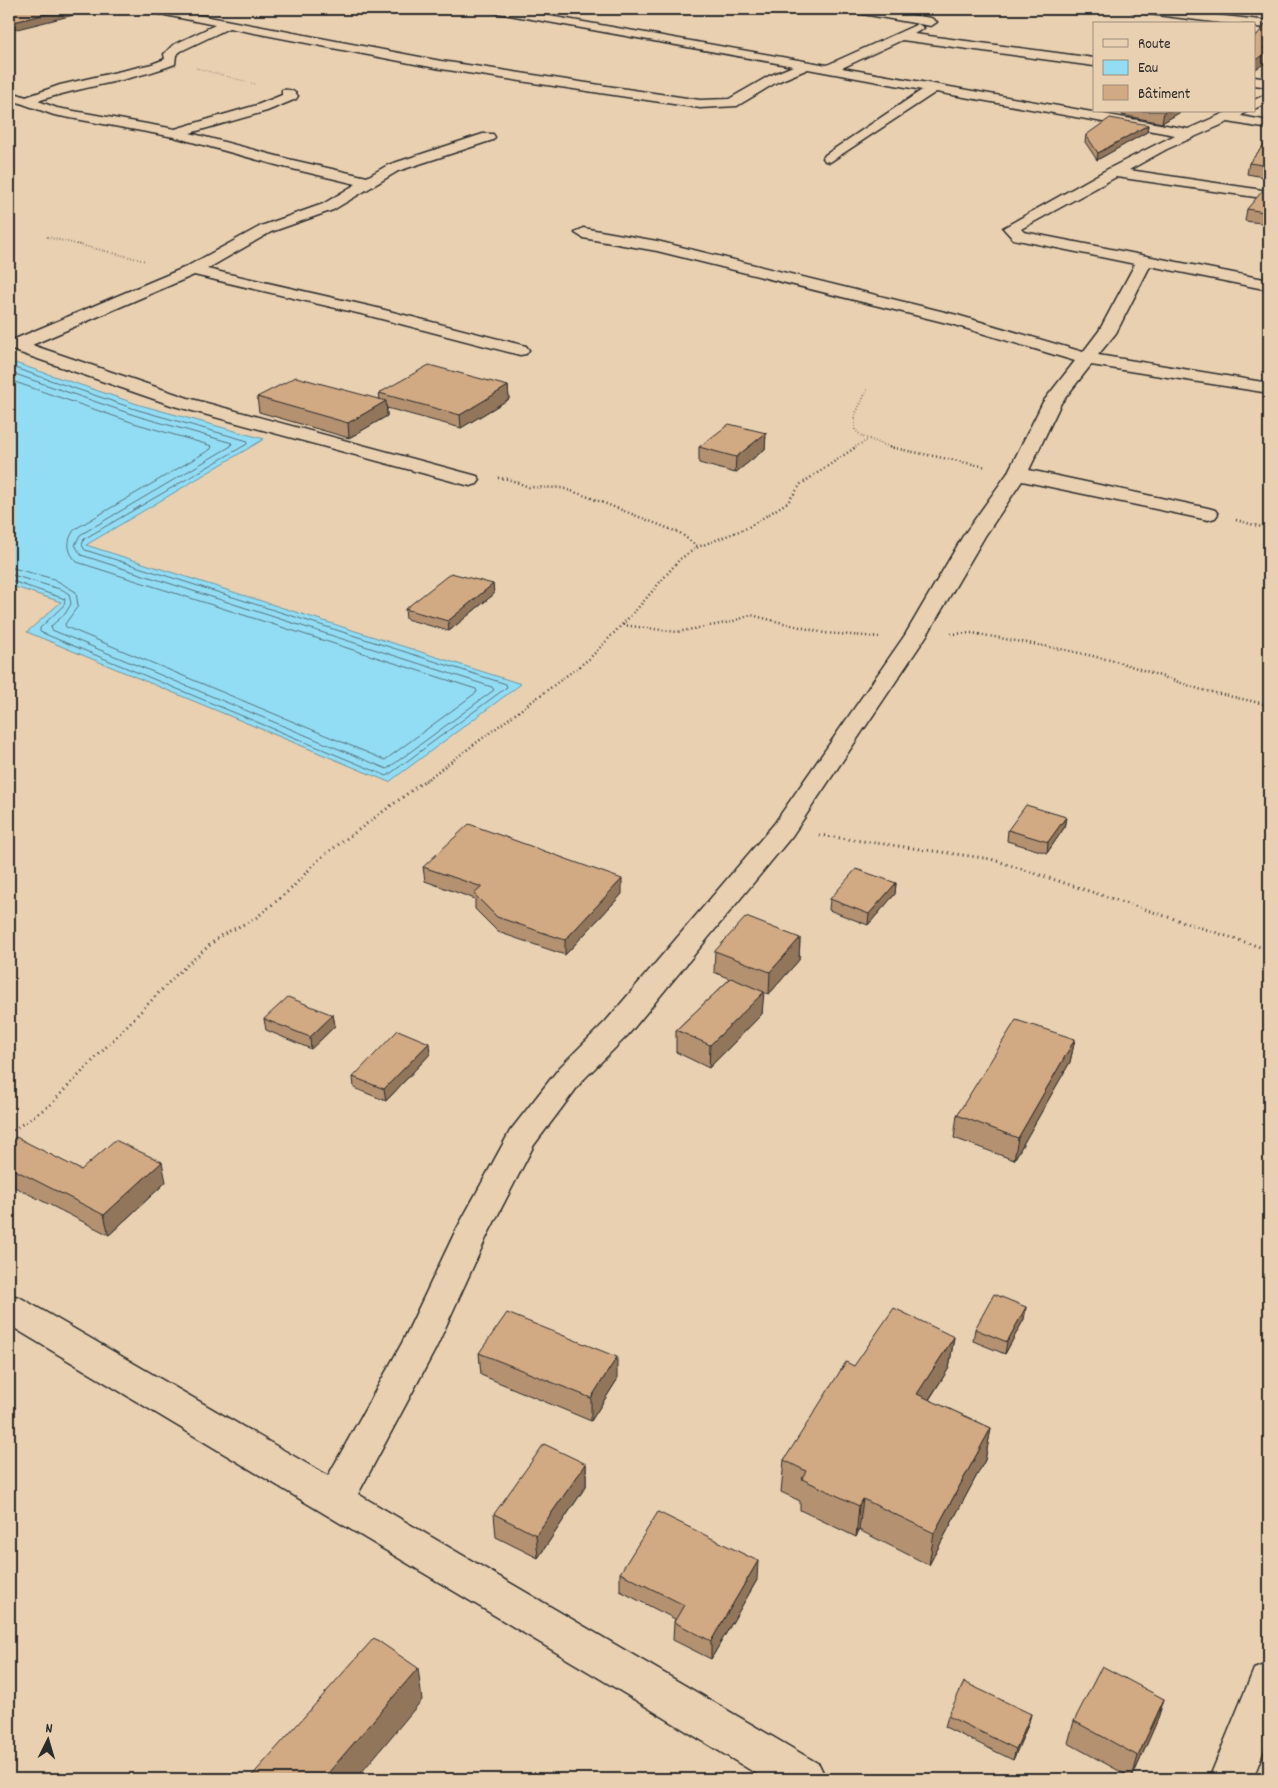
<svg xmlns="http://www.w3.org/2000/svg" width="1278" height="1788" font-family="Dekko,sans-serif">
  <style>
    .water { fill: #93ddf4; stroke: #6996a4 }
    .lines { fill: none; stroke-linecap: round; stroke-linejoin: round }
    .shore { stroke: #55727b; stroke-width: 1 }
    .minor-casing { stroke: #2b2b2b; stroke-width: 3 }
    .path-far3 { stroke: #2b2b2b; stroke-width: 1; stroke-dasharray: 0.5 2; stroke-linecap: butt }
    .path-far2 { stroke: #2b2b2b; stroke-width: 2; stroke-dasharray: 0.5 2.5; stroke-linecap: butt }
    .path-far1 { stroke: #2b2b2b; stroke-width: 2.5; stroke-dasharray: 1 3; stroke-linecap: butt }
    .path { stroke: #2b2b2b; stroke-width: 3; stroke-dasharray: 1 4; stroke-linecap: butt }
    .minor { fill: #e9d0b1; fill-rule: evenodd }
    .wall { fill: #b49171; stroke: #2b2b2b }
    .shaded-wall { fill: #92765c; stroke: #2b2b2b }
    .building { fill: #d1a983; stroke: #2b2b2b }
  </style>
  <rect width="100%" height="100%" fill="#e9d0b1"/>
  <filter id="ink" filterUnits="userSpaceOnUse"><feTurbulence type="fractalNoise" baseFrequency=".02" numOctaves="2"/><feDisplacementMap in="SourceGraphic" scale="10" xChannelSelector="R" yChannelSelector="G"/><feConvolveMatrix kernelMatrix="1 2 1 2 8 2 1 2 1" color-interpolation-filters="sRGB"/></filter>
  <g filter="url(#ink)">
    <path class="water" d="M9 361 140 405 264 439 86 545 521 684 389 782 27 632 61 602 9 585Z"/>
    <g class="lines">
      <path class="shore" d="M9 366 138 410 248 441 247 444 84 539 82 545 85 550 506 684 507 687 387 776 40 632V628L64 605 65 599 9 580
        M9 372 137 416 232 443 231 446 80 535 75 545 81 555 492 687 494 690 387 769 52 630 51 626 65 614 71 604 69 594 63 590 9 574
        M9 380 134 423 212 446 211 449 75 529C66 540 67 552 77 562L476 689 477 692 385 760 66 627 65 624 78 606 76 592 54 579 9 567"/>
      <defs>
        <path id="minor" d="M144 9H167L441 61 700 100 729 99 769 76 793 66 492 12 486 9H510L827 65 918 24 924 28 914 34 1094 58V66L902 40 842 68 1188 129 1229 111H1247L1241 116 1269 121V129L1228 122 1167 149 1129 170 1269 191V199L1116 177 1021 229 1024 232 1269 280V290L1150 266 1116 333 1098 355 1269 383V393L1091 365 1061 403 1029 470 1208 508 1215 510 1218 514 1215 518 1208 520 1022 481 985 536 927 635 792 836 628 1035 582 1081 534 1145 488 1234 436 1348 358 1494 819 1764 826 1779H765L609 1684 9 1325V1294L21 1298 328 1476 402 1343 454 1234 510 1131 560 1067 606 1021 774 824 905 635 963 536 1007 474 1043 402 1075 361 951 324 657 251 583 238 575 233 583 228 657 241 957 315 1083 352 1099 331 1135 264 1013 239 1003 228 1108 169 1175 135 936 92 830 162 825 161 823 158 825 155 922 90 808 69 777 82 737 106 700 108 441 69 229 28 181 51 176 55 175 64C132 81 83 86 38 101L57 108 175 129 257 105 282 95V90C289 89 294 90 298 96L296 99 267 111 190 133 288 159 367 177 388 165 483 134H493L495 137 493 140 398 171 333 210 271 232 207 269 373 307 526 346 529 350 526 354 520 355 370 316 194 275 32 345 188 398 477 476 480 480 477 484 470 486 174 406 9 349V338L15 339 186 267 261 226 323 204 356 184 280 166 174 137 54 115 9 99V91L26 97 60 85 152 64 165 59 164 54 173 45 215 25 150 12Z
          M845 9H871L931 18 937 22 931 26 851 12Z
          M1127 9H1160L1269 21V28L1254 27V24H1229L1133 12Z
          M1254 77 1269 79V87L1254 85Z
          M1269 93V102L1254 109V100Z
          M1269 1663V1736L1253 1779H1209L1254 1669Z"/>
      </defs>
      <use href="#minor" class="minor-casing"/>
      <path class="path-far3" d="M955 15 971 9
        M196 68 255 84"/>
      <path class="path-far2" d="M47 237 146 261
        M867 390 855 415V430L863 437 893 448
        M853 448 868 440"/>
      <path class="path-far1" d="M889 447 987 467
        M498 478 508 479 529 487 562 488 586 496 680 533 698 547
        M1236 520 1269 529
        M623 625 677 632 731 622 751 615 824 633 879 637
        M951 634 972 633 1066 650 1119 662 1202 690 1269 705
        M425 781 589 659 637 609 680 559 698 547 747 528 788 502 801 484 856 447"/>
      <path class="path" d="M819 835 991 859 1269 950
        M9 1133 50 1105 177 974 220 936 256 918 292 888 319 859 427 779"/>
      <use href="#minor" class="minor"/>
    </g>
    <path class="wall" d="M1123 111H1182L1162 123 1122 115Z
      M1148 125 1147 132 1097 160 1085 142 1086 135Z
      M1269 139V178L1247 174 1249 163Z
      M1269 189V224L1245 221 1247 209Z
      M508 386 509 399 461 428 387 408V416L349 438 259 412 257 397 380 399 379 393Z
      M766 433 765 449 735 473 699 463V447Z
      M493 584 494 594 449 631 406 619 405 609Z
      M1066 817 1064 828 1047 853 1007 841 1008 830Z
      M423 867 622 894 565 955 498 932 475 909V899L425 881Z
      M896 883 895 894 868 925 829 910 830 899Z
      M800 938 799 960 769 994 762 992V1014L709 1068 676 1052V1030L730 979 714 972 715 951Z
      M333 1015 335 1026 311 1049 266 1030 264 1019Z
      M1075 1039 1070 1062 1014 1160 954 1138 957 1115Z
      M430 1054 386 1101 354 1088 353 1077Z
      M9 1143 81 1170 166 1182 109 1235 9 1184Z
      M1026 1307 1024 1319 1005 1354 973 1341 975 1329Z
      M954 1337 949 1368 929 1400 991 1428 985 1460 929 1565 859 1530 856 1537 800 1510V1501L781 1492 784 1460 854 1366Z
      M479 1353 617 1380 591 1421 481 1375Z
      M586 1464V1486L538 1558 496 1537 494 1514Z
      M620 1573 757 1580 711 1659 673 1640 674 1622 675 1619 620 1591Z
      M1164 1699 1157 1721 1132 1778 1068 1743 1074 1721Z
      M1031 1714 1028 1725 1013 1760 945 1727 948 1716Z"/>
    <path class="shaded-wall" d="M68 9H98L9 31V23Z
      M1269 44V61L1254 70V61L1263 48Z
      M1165 111H1182L1162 123 1164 112Z
      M1148 125 1147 132 1097 160 1098 153Z
      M508 386 509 399 461 428 460 415Z
      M386 401 387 416 349 438 348 423Z
      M766 433 765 449 735 473 736 457Z
      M493 584 494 594 449 631 448 621Z
      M1066 817 1064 828 1047 853 1048 842Z
      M622 879V894L565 955V940Z
      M896 883 895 894 868 925 869 914Z
      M800 938 799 960 769 994 770 972Z
      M764 992 762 1014 709 1068 710 1045Z
      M333 1015 335 1026 311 1049 310 1037Z
      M1075 1039 1070 1062 1014 1160 1018 1138Z
      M429 1043 430 1054 386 1101 384 1089Z
      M162 1162 166 1182 109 1235 104 1215Z
      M1026 1307 1024 1319 1005 1354 1007 1342Z
      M954 1337 949 1368 912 1426 917 1394Z
      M617 1357V1380L591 1421V1398Z
      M991 1428 985 1460 929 1565 934 1533Z
      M586 1464V1486L538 1558 536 1535Z
      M863 1499 859 1530 856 1537 859 1506Z
      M758 1561 757 1580 711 1659V1641Z
      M418 1668 422 1700 356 1779H323Z
      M1164 1699 1157 1721 1132 1778 1138 1756Z
      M1031 1714 1028 1725 1013 1760 1016 1749Z"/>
    <path class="building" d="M9 9H68L9 23Z
      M1269 20V44L1263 48 1269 49V52L1254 61V36H1256Z
      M1110 118 1148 125 1098 153 1086 135Z
      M1269 139V166L1249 163Z
      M1264 189H1269V213L1247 209Z
      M429 365 508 386 460 415 379 393Z
      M296 377 386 401 348 423 257 397Z
      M729 424 766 433 736 457 699 447Z
      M451 573 493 584 448 621 405 609Z
      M1026 805 1066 817 1048 842 1008 830Z
      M469 824 622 879 565 940 497 917 474 894 482 887 423 867Z
      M856 869 896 883 869 914 830 899Z
      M746 917 800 938 770 972 715 951Z
      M731 978 764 992 710 1045 676 1030Z
      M288 997 333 1015 310 1037 264 1019Z
      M1016 1020 1075 1039 1018 1138 957 1115Z
      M398 1030 429 1043 384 1089 353 1077Z
      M16 1137 81 1170 115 1140 162 1162 104 1215 9 1167V1143Z
      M994 1294 1026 1307 1007 1342 975 1329Z
      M894 1308 954 1337 917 1394 991 1428 934 1533 863 1499 859 1506 802 1479 806 1471 784 1460 846 1362 854 1366Z
      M507 1313 617 1357 591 1398 479 1353Z
      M544 1444 586 1464 536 1535 494 1514Z
      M658 1512 758 1561 711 1641 674 1622 684 1605 620 1573Z
      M374 1638 418 1668 323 1779H249Z
      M1102 1666 1164 1699 1138 1756 1074 1721Z
      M964 1682 1031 1714 1016 1749 948 1716Z"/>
  </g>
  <rect width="1278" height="1788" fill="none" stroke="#e9d0b1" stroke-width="30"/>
  <rect x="15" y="15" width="1248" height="1758" fill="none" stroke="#2b2b2b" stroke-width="2" filter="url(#ink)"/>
  <rect x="1093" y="22" width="162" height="90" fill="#e9d0b1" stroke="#9d8e7b"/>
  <rect x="1103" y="39" width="25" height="8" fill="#e9d0b1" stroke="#9d8e7b"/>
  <text x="1138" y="48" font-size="15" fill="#2b2b2b">Route</text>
  <rect x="1103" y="60" width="25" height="15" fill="#93ddf4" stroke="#9d8e7b"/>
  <text x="1138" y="72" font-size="15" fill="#2b2b2b">Eau</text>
  <rect x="1103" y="85" width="25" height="15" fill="#d1a983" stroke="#9d8e7b"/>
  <text x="1138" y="98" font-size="15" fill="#2b2b2b">Bâtiment</text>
  <g transform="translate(48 1740) rotate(5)" stroke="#e9d0b1" stroke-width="4" paint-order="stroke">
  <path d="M0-4L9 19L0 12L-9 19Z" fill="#2b2b2b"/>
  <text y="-8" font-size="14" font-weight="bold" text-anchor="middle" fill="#2b2b2b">N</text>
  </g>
</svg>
